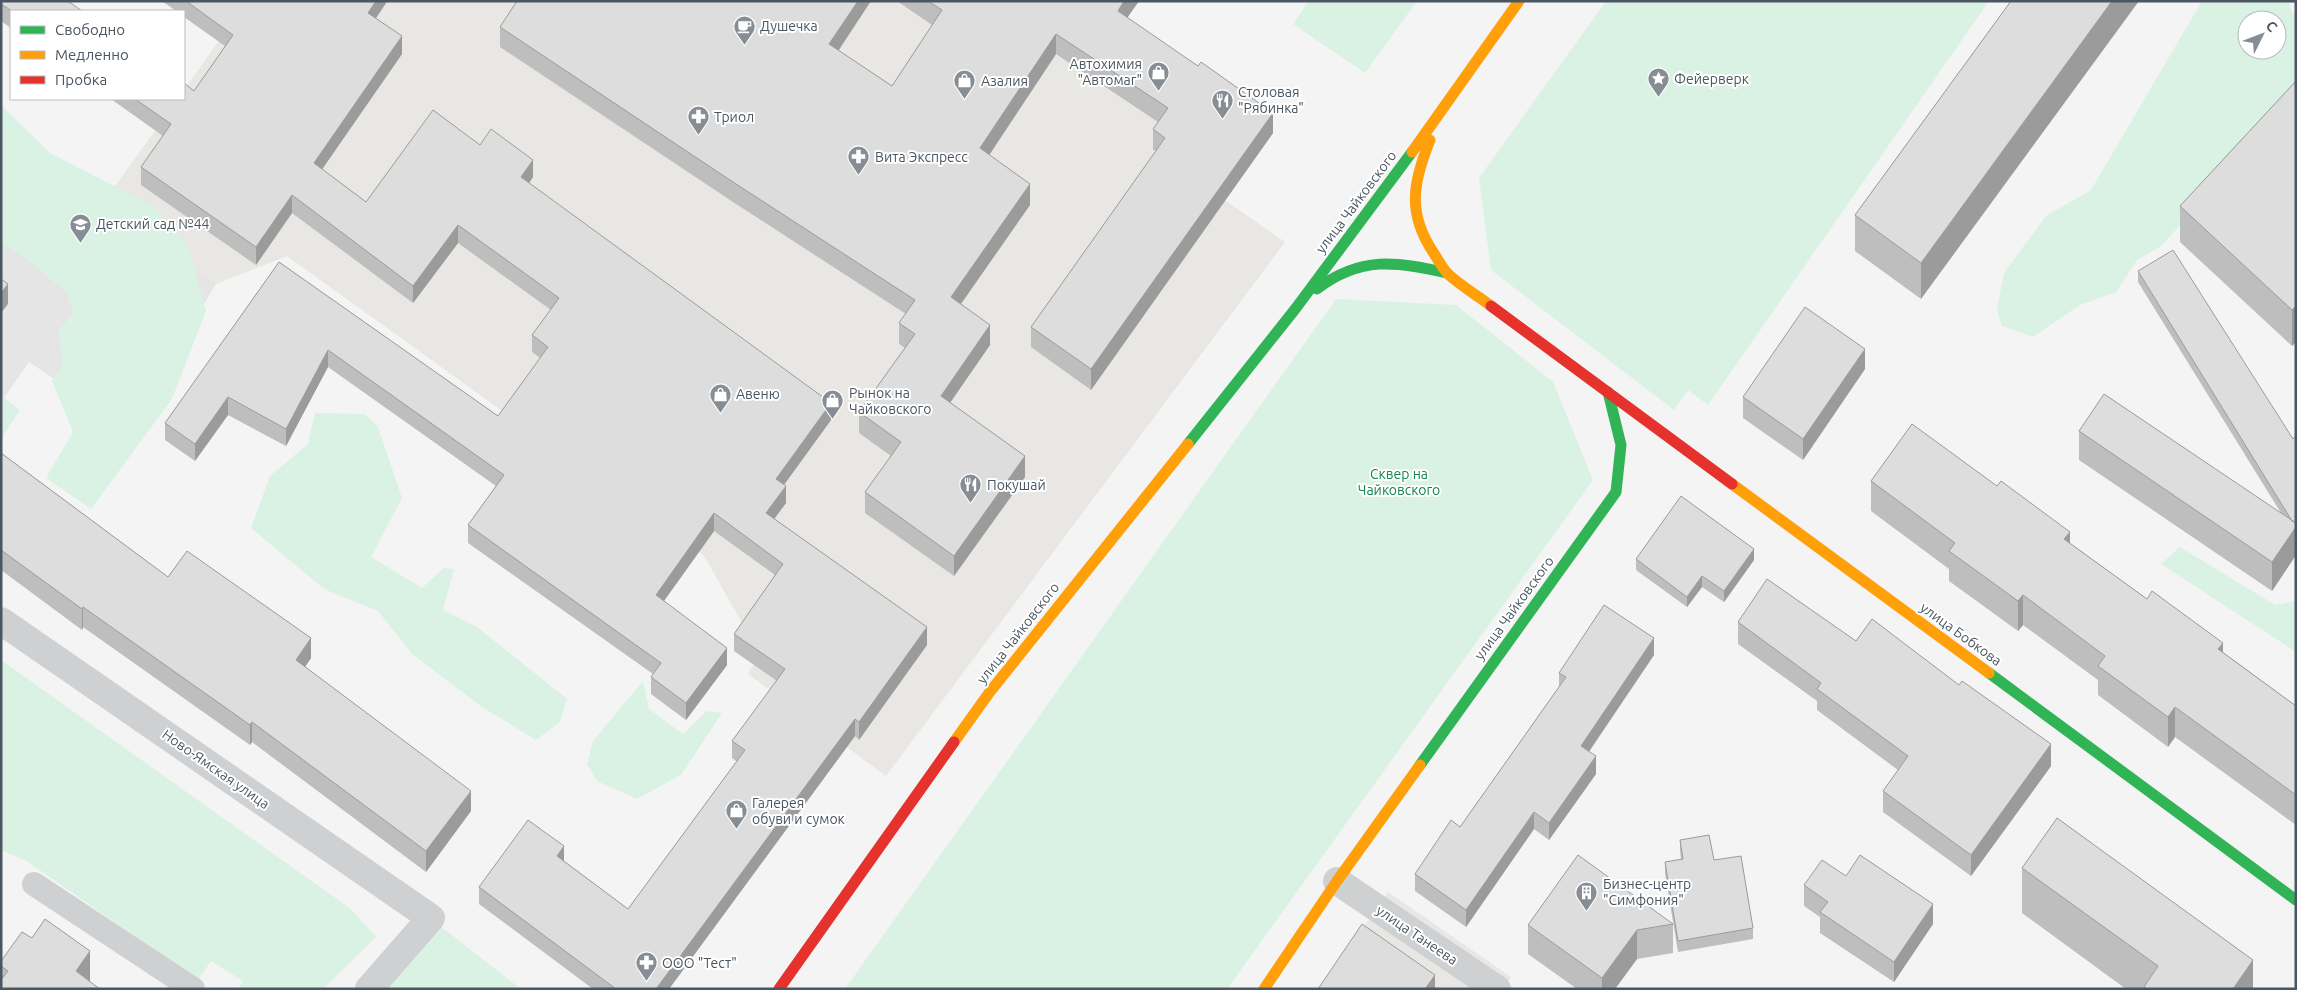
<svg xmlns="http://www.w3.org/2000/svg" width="2297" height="990" font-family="Ubuntu,sans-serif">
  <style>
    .commercial { fill: #e8e7e3 }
    .education { fill: #e6e5e6 }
    .green { fill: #d9f2e3; fill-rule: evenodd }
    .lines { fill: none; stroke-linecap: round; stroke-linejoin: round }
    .lane { stroke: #ced0d2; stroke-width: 24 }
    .street { stroke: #ced0d2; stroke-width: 28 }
    .fast { stroke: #30b455; stroke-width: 11 }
    .slow { stroke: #ff9f0a; stroke-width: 11 }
    .jam { stroke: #e5322d; stroke-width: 11 }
    .wall { fill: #bebebf }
    .shaded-wall { fill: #9b9b9b }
    .building { fill: #ddddde; stroke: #9b9b9b }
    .labels { text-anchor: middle; stroke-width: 4; stroke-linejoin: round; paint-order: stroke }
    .poi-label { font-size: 14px; fill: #4a5661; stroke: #fff; text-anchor: start }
    .street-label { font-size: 14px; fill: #4a5661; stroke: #fff }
    .park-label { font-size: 14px; fill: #17864f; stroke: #fff }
  </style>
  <rect width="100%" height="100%" fill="#f4f4f4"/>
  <path class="commercial" d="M247 1H995L1166 127 1153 150 1285 242 886 776 748 674 760 654 704 556 287 256 216 284 103 203 178 99H184V90Z
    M1388 892 1511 977 1503 989H1321Z"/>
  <path class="education" d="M1 131 216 284 128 428 29 362 1 402Z"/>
  <path class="green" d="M1309 1H1417L1365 73 1293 24Z
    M1606 1H1989L1708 405 1688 390 1674 410 1491 270 1479 178Z
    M2202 1H2289L2292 13 2296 14V99L2161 246 2137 260 2116 292 2080 305 2033 337 2002 326 1997 310 2004 273 2046 216 2091 190ZM2247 20H2277V50H2247Z
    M1 105 50 153 155 207 189 249 206 311 172 399 91 509 46 478 73 432 52 381 63 363 58 331 74 313 66 292 25 257 1 243Z
    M1336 299 1456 305 1553 382 1593 480 1227 989H845Z
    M3 397 20 410 1 439V399Z
    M315 413 365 414 378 427 402 498 371 557 422 588 444 568 454 569 443 610 477 627 567 699 560 722 536 740 482 707 412 654 378 611 324 589 251 528 270 476 308 444Z
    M2180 547 2275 605 2296 601V652L2161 564Z
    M1 660 351 909 376 937 323 989H238L243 981 211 961 198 980 28 862 1 850Z
    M643 681 649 709 683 734 707 711 722 713 681 775 637 799 597 781 587 764 593 741Z
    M440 926 521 989H381Z"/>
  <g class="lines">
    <path class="lane" d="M34 884 193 989"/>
    <path class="street" d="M1 621 431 918 369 989
      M1337 881 1497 989"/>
    <path class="fast" d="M1317 289C1360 256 1397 261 1447 273
      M1188 444 1296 308 1412 152
      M1989 673 2296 900
      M1420 765 1616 492 1621 445 1608 392"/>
    <path class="slow" d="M1430 140C1413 182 1407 213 1433 252 1438 259 1442 268 1448 274 1461 286 1477 295 1491 306
      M1412 152 1519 1
      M1732 484 1989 673
      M954 742 989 693 1188 444
      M1264 989 1337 881 1420 765"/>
    <path class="jam" d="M1491 306 1732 484
      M779 989 954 742"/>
  </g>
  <path class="wall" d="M1 1 82 11H11V28L1 21Z
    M162 1H386V3L376 18 402 54 322 169 366 202 480 145 533 177 529 183 831 420 784 484 786 503 774 519 927 645 859 740 855 736 669 989H593L479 904V887L564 861 628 909 737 762 732 758V741L777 681 734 651V634L775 575 714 531 664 601 727 665 686 720 651 694V677L653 674 468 543V525L496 486 328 367 286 446 228 415 195 461 165 440V423L279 262 498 416 540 358 532 352V335L551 310 458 243 413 303 292 213 256 265 141 185V167L163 136 111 99H184L194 91 225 46 184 17V11H176Z
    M897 1H1139L1127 17 1273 133 1091 390 1031 347V327L1156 151 1153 150V129L1158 122 1056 54 989 155 1030 205 961 304 990 345 950 402 1025 477 954 576 865 513V492L891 456 859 433V412L905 348 899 344V323L906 314 736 204 500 47V27L839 51 892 86 932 25Z
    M2011 1 1921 299 1855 251V215Z
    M2296 81V342L2292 346 2180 242V206Z
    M2138 271 2293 439 2296 555 2272 591 2079 460V431L2281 513 2138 282Z
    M1865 369 1803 460 1743 418V397Z
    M1 453 168 577 311 658 305 667 471 811 426 872 252 742 250 745 83 627 82 630 1 570Z
    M1871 481 2070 543 2147 599 2223 652 2296 706V825L2175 737 2168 747 2098 695V680L2023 625 2018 631 1949 581V569L1871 511Z
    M1636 559 1754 560 1724 602 1702 587 1687 607 1636 570Z
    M1738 622 1856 641 2051 766 1971 876 1883 812V791L1898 770 1817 710V701L1738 644Z
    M1654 655 1589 752 1596 774 1549 840 1534 829 1466 927 1415 891V874L1460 827 1559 687V673Z
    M1680 840 1714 860 1753 928V939L1678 952 1665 873V862L1681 860 1680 850Z
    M2022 868 2253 989H2126L2022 913Z
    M1846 876 1933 924 1894 982 1820 933V917L1804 906V885Z
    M1673 924V953L1637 959 1615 989H1577L1528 954V925Z
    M1 961 90 981 1 989Z"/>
  <path class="shaded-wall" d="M376 1H386V3L368 30V13Z
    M858 1H871L829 65V44Z
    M1124 1H1139L1118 31V11Z
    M2112 1H2139L1921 299V263Z
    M1056 34V54L980 169V148Z
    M402 36V54L314 181V163Z
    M1273 113V133L1091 390V369Z
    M533 160V177L521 195V177Z
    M1030 184V205L951 318V297Z
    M292 195V213L256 265V247Z
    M458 225V243L413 303V286Z
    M8 284V304L1 313V293Z
    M2296 306V342L2292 346V310Z
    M990 325V345L941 416V396Z
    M1865 349V369L1803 460V439Z
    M328 350V367L286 446V429Z
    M228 397V415L195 461V444Z
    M831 403V420L776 496V479Z
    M1025 456V477L954 576V556Z
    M786 486V503L766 530V513Z
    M714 513V531L656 612V595Z
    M2296 527V555L2272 591V562Z
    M2070 532V561L2064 539Z
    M1754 549V560L1724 602V591Z
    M1702 576V587L1687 607V597Z
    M2023 595V625L2018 631V601Z
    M83 607V627L82 630V609Z
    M927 627V645L859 740V722Z
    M311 638V658L296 680V660Z
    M1654 638V655L1581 763V746Z
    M2223 643V673L2218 649Z
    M727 648V665L686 720V703Z
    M2175 707V737L2168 747V717Z
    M855 719V736L669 989H656Z
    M252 722V742L250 745V725Z
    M2051 744V766L1971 876V855Z
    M1596 756V774L1549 840V823Z
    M471 791V811L426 872V851Z
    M1534 812V829L1466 927V910Z
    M564 846V864L557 856Z
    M1933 904V924L1894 982V962Z
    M1637 930V959L1615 989H1602V978Z
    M90 951V989L76 971Z
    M2253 960V989H2233Z
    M1435 975V989H1425Z"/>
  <path class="building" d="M1 1H68L82 11H12L1 4Z
    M186 1H376L368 13 402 36 314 163 366 202 433 110 480 145 491 129 533 160 521 177 831 403 776 479 786 486 766 513 927 627 859 722 855 719 656 989H616L479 887 528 820 564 846 557 856 628 909 745 750 732 741 785 669 734 634 783 564 714 513 656 595 727 648 686 703 651 677 661 663 468 525 504 475 328 350 286 429 228 397 195 444 165 423 279 262 498 416 548 347 532 335 559 298 458 225 413 286 292 195 256 247 141 167 171 124 135 99H184V83L194 91 233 35Z
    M517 1H858L829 44 892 86 942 10 928 1H1124L1118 11 1198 66 1201 62 1273 113 1091 369 1031 327 1165 138 1153 129 1168 108 1056 34 980 148 1030 184 951 297 990 325 941 396 1025 456 954 556 865 492 901 442 859 412 915 334 899 323 915 300 736 184 500 27Z
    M2011 1H2112L1921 263 1855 215Z
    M2296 81V306L2292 310 2180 206Z
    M2173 250 2293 439 2296 436V523L2292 521 2138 271Z
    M1 279 8 284 1 293Z
    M1805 307 1865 349 1803 439 1743 397Z
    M2104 394 2296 523V527L2272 562 2079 431Z
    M1912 424 1997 486 2001 481 2070 532 2064 539 2147 599 2152 591 2223 643 2218 649 2296 706V795L2175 707 2168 717 2098 666 2105 656 2023 595 2018 601 1949 551 1955 543 1871 481Z
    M1 453 168 577 187 551 311 638 296 660 471 791 426 851 252 722 250 725 83 607 82 609 1 550Z
    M1681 496 1754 549 1724 591 1702 576 1687 597 1636 559Z
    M1767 579 1856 641 1872 619 1959 685 1962 681 2051 744 1971 855 1883 791 1908 756 1817 689 1821 683 1738 622Z
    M1604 605 1654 638 1581 746 1596 756 1549 823 1534 812 1466 910 1415 874 1451 820 1460 827 1566 677 1559 673Z
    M2057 818 2253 960 2233 989H2146L2144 987 2158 966 2022 868Z
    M1709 835 1714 860 1741 856 1753 928 1678 941 1665 862 1683 859 1680 840Z
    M1578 855 1673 924 1637 930 1602 978 1528 925Z
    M1860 855 1933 904 1894 962 1820 912 1828 902 1804 885 1822 860 1846 876Z
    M45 919 90 951 76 971 100 989H1V980L8 971 1 966V961L22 932 32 938Z
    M1362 924 1435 975 1425 989H1318Z"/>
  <defs>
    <symbol id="cafe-pin" viewBox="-11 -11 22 30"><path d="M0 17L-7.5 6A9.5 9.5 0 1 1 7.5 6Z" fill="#868d94" stroke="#fff"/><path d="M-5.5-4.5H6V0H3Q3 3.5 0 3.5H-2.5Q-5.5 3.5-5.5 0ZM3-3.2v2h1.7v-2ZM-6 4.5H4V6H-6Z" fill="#fff"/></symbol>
    <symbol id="shop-pin" viewBox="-11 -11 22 30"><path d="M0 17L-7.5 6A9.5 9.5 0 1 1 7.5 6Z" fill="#868d94" stroke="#fff"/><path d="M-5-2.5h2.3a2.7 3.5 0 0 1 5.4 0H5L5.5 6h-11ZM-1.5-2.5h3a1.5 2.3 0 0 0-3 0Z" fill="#fff"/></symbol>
    <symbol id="sight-pin" viewBox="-11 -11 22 30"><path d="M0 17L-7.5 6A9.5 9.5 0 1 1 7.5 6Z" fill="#868d94" stroke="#fff"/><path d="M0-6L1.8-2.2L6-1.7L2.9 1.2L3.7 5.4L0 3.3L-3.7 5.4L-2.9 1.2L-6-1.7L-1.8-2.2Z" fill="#fff"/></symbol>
    <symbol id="restaurant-pin" viewBox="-11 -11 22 30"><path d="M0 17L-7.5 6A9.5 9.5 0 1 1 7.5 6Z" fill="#868d94" stroke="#fff"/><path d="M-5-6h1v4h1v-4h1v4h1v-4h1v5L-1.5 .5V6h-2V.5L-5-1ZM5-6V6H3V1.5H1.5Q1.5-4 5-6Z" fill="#fff"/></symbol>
    <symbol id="pharmacy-pin" viewBox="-11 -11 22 30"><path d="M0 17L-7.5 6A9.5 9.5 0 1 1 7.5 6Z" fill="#868d94" stroke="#fff"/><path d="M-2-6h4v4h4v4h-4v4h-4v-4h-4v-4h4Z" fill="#fff"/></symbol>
    <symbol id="school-pin" viewBox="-11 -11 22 30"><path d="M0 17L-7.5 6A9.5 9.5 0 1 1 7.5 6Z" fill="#868d94" stroke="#fff"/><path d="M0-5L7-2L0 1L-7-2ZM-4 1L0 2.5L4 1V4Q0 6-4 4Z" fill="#fff"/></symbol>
    <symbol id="building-pin" viewBox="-11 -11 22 30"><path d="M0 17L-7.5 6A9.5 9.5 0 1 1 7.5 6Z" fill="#868d94" stroke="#fff"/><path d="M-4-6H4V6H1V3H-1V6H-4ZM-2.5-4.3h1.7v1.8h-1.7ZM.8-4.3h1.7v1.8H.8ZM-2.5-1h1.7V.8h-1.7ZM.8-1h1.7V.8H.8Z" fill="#fff"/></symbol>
  </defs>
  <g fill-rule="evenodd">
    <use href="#cafe-pin" x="732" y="14" width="25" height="34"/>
    <use href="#shop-pin" x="1146" y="60" width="25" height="34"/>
    <use href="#sight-pin" x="1646" y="66" width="25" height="34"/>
    <use href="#shop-pin" x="952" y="68" width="25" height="34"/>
    <use href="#restaurant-pin" x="1210" y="88" width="25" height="34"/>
    <use href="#pharmacy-pin" x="686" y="104" width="25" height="34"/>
    <use href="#pharmacy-pin" x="846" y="144" width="25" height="34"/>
    <use href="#school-pin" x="68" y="212" width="25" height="34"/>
    <use href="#shop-pin" x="708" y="382" width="25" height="34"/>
    <use href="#shop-pin" x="820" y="388" width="25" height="34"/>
    <use href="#restaurant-pin" x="958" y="472" width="25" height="34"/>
    <use href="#shop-pin" x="724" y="798" width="25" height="34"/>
    <use href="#building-pin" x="1574" y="880" width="25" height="34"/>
    <use href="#pharmacy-pin" x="634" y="950" width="25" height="34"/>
  </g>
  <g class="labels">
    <g class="poi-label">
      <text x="760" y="31">Душечка</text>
      <text x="1142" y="69" text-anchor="end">Автохимия<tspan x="1142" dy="16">"Автомаг"</tspan></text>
      <text x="1674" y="84">Фейерверк</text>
      <text x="981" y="86">Азалия</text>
      <text x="1238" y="97">Столовая<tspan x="1238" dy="16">"Рябинка"</tspan></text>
      <text x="714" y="122">Триол</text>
      <text x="875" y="162">Вита Экспресс</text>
      <text x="96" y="229">Детский сад №44</text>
      <text x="849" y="398">Рынок на<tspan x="849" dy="16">Чайковского</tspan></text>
      <text x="736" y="399">Авеню</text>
      <text x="987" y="490">Покушай</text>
      <text x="752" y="808">Галерея<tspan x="752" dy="16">обуви и сумок</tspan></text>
      <text x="1603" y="889">Бизнес-центр<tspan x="1603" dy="16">"Симфония"</tspan></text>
      <text x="662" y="968">ООО "Тест"</text>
    </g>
    <g class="street-label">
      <text transform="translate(1356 202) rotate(-53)" y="5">улица Чайковского</text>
      <text transform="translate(1514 608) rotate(-54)" y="5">улица Чайковского</text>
      <text transform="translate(1018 633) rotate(-52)" y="5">улица Чайковского</text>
      <text transform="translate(1961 634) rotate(36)" y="5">улица Бобкова</text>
      <text transform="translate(216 769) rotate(35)" y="5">Ново-Ямская улица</text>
      <text transform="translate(1417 935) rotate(34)" y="5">улица Танеева</text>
    </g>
    <g class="park-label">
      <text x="1399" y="479">Сквер на<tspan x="1399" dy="16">Чайковского</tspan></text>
    </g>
  </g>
  <rect width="2297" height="990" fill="none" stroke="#4a5661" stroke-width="5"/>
  <rect x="10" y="10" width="175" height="90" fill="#ffffff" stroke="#b7bbc0"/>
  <rect x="20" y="26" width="25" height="8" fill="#30b455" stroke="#b7bbc0"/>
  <text x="55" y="35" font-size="15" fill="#4a5661">Свободно</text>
  <rect x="20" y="51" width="25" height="8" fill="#ff9f0a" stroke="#b7bbc0"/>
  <text x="55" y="60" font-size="15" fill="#4a5661">Медленно</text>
  <rect x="20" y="76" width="25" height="8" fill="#e5322d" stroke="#b7bbc0"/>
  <text x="55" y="85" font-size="15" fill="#4a5661">Пробка</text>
  <g transform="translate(2262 35) rotate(48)"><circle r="24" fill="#ffffff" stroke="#b7bbc0"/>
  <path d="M0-4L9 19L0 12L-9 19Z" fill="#868d94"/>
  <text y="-8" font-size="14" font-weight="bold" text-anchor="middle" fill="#4a5661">С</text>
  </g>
</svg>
